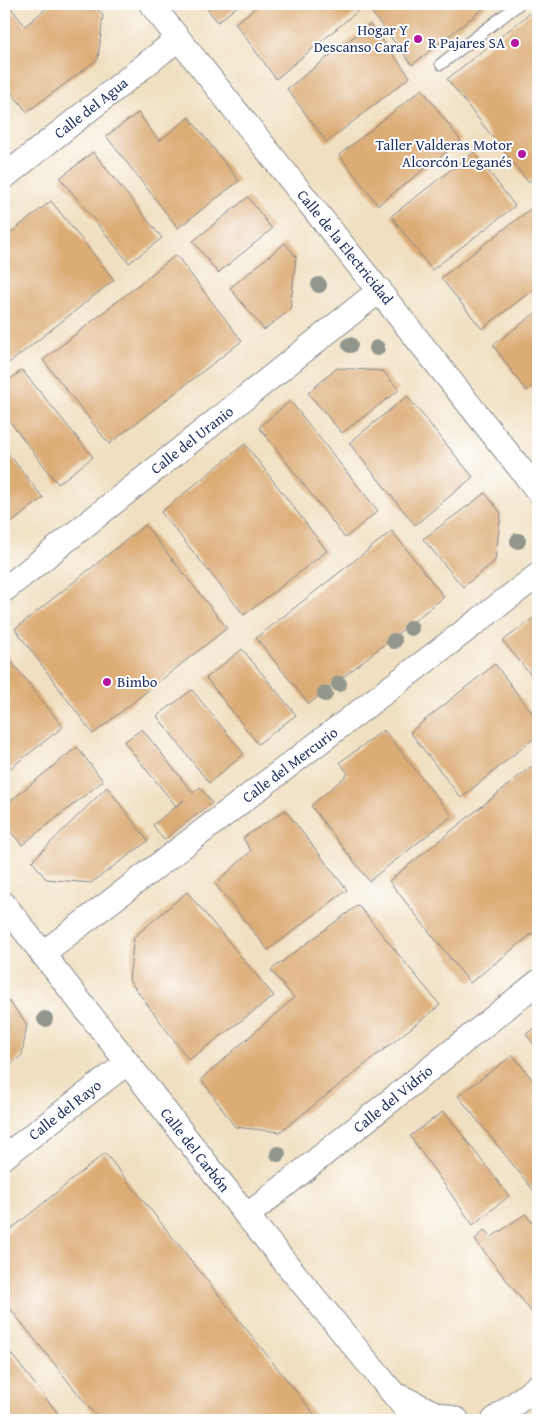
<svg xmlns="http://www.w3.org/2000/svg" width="542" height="1424" font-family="'Gentium Book Plus',serif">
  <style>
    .building { fill: #dcac74 }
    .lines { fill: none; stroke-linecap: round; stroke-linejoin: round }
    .lane-casing { stroke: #868890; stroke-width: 13 }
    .street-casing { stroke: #868890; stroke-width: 26 }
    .lane { stroke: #fff; stroke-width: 11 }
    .street { stroke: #fff; stroke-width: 24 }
    .tree { fill: #91978d }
    .poi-dot { fill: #b5179e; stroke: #fff; stroke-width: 2 }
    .labels { text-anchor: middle; stroke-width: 4; stroke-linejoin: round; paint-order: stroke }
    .poi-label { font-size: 15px; fill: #1b2f5e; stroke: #fff; text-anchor: end }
    .street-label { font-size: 15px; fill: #1b2f5e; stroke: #fff }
  </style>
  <rect width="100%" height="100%" fill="#fff"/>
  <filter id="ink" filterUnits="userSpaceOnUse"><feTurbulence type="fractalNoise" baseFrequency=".02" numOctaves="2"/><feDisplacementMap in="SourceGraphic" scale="10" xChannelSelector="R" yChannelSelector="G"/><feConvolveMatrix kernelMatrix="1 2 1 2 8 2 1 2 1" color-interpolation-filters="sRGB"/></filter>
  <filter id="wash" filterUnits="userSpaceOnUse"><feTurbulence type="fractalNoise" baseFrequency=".0096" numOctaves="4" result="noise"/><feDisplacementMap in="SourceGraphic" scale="20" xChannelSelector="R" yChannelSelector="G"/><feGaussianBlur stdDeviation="1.12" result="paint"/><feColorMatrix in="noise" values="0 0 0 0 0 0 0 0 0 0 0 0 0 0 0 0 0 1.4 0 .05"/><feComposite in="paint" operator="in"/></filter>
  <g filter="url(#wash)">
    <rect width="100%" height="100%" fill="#f0e0c1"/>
    <g id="blocks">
      <path class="building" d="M52 4H93L103 16 98 59 27 112 4 83V10L9 5 25 26Z
        M203 4H240L218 22Z
        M261 4H354L359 10 276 79 235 23Z
        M383 4H489L412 65 372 13Z
        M538 7V175L528 182 447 79Z
        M370 24 410 77 327 142 287 89Z
        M422 89 461 141 378 205 339 155Z
        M138 113 159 141 189 117 239 181 178 228 106 136Z
        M93 152 162 238 129 263 60 178Z
        M474 152 515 206 432 270 391 216Z
        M248 197 272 229 218 273 193 241Z
        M51 201 114 280 4 367V238Z
        M538 203V286L482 329 441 278Z
        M285 243 296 257 290 310 264 330 230 288Z
        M176 255 242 341 109 444 43 360Z
        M538 311V382L526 391 493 345Z
        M337 368 383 371 399 390 342 433 308 393Z
        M22 370 93 457 58 484 4 414V384Z
        M407 396 473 477 415 525 349 443Z
        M290 401 378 511 345 538 259 427Z
        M245 444 327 551 244 615 161 512Z
        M4 448 43 498 11 523 4 514Z
        M485 493 501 513 495 561 463 587 423 539Z
        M145 525 227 628 93 734 15 629Z
        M392 531 444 597 309 704 256 638Z
        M533 618 538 619V684L503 641Z
        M242 649 296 715 258 744 206 678Z
        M4 652 63 727 4 773Z
        M495 664 538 721V735L461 798 410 732Z
        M192 690 244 754 209 783 157 716Z
        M142 729 193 793 200 787 212 803 164 840 153 825 184 800 176 806 124 742Z
        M384 730 452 816 369 881 311 806 348 774 340 762Z
        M77 747 103 781 22 845 4 824V806Z
        M538 761V929L470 983 389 881Z
        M107 787 148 841 91 883 46 879 32 861Z
        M285 810 347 890 268 950 215 884 251 851 243 838Z
        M187 892 274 996 189 1060 129 980 134 937Z
        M358 905 440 1005 280 1132 235 1127 201 1079 294 998 271 970Z
        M4 995 27 1024 22 1055 4 1070Z
        M538 1026V1050L526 1034Z
        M513 1055 538 1087V1196L458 1096Z
        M444 1111 509 1196 473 1225 410 1136Z
        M105 1153 319 1420H99L4 1301V1235Z
        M525 1214 538 1230V1320L475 1240 484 1230 492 1237Z
        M4 1345 63 1420H4Z"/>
    </g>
  </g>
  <g filter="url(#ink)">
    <use href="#blocks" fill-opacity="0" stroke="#868890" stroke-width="1"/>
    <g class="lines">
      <defs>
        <path id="lane" d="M441 64 519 4"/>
        <path id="street" d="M151 4 538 491
          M4 177 178 39
          M4 590 380 290
          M4 904 247 1216 415 1420
          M42 954 538 575
          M4 1157 127 1063
          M247 1216 538 982
          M401 1397 432 1412 457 1420
          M494 1420 538 1386"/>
      </defs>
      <use href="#lane" class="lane-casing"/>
      <use href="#street" class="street-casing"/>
      <use href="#lane" class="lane"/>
      <use href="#street" class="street"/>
    </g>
    <g class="tree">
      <circle cx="319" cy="285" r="8"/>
      <circle cx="350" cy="345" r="8"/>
      <circle cx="377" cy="348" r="8"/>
      <circle cx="518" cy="541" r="8"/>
      <circle cx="411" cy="628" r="8"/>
      <circle cx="394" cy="641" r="8"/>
      <circle cx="339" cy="684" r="8"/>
      <circle cx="325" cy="694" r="8"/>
      <circle cx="45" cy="1019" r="8"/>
      <circle cx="278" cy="1154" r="8"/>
    </g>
  </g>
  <g class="poi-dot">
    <circle cx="418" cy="39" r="5"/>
    <circle cx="515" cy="43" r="5"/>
    <circle cx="522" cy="154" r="5"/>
    <circle cx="107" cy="682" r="5"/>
  </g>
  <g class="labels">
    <g class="poi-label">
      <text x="408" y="35">Hogar Y<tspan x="408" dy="17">Descanso Caraf</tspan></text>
      <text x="505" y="48">R Pajares SA</text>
      <text x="512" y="150">Taller Valderas Motor<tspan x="512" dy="17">Alcorcón Leganés</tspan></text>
      <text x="117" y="687" text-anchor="start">Bimbo</text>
    </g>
    <g class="street-label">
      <text transform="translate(91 108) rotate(-38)" y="5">Calle del Agua</text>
      <text transform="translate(345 247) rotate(51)" y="5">Calle de la Electricidad</text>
      <text transform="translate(192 440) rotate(-38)" y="5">Calle del Uranio</text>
      <text transform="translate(290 765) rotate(-37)" y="5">Calle del Mercurio</text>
      <text transform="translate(393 1099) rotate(-39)" y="5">Calle del Vidrio</text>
      <text transform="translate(65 1110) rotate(-38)" y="5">Calle del Rayo</text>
      <text transform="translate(195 1150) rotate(52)" y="5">Calle del Carbón</text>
    </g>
  </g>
  <rect width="542" height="1424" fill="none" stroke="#fff" stroke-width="20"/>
</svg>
